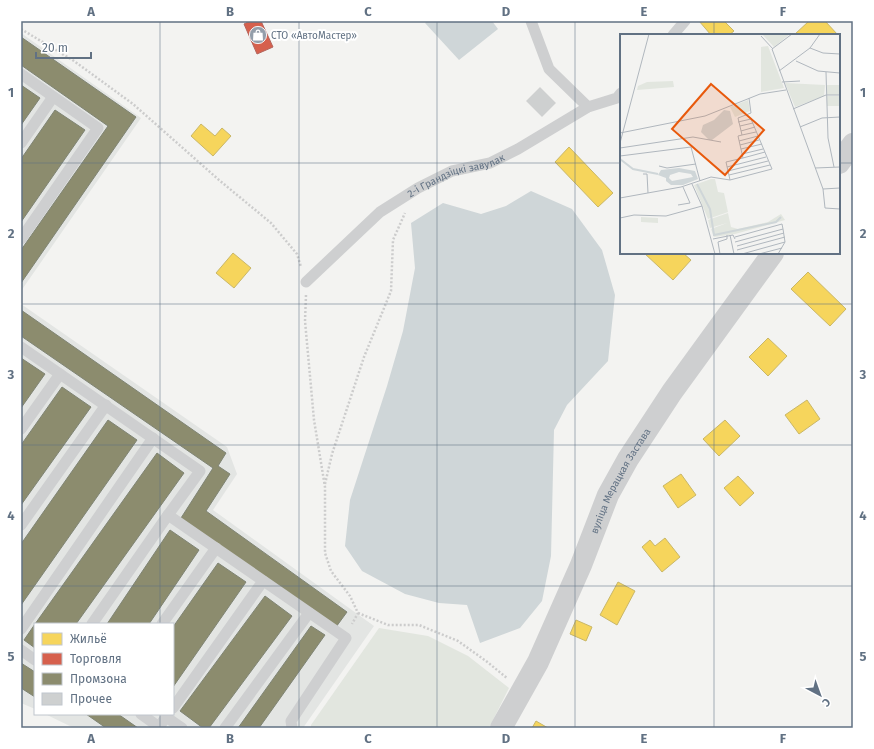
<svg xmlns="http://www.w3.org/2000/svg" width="874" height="749" font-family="'Fira Sans',sans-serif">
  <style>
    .built { fill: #e3e5e3 }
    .green { fill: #e2e6df }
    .water { fill: #cfd6d8 }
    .homes { fill: #f6d55c; stroke: #c9b768 }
    .shops { fill: #d6604d; stroke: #b3655d }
    .industry { fill: #8c8c6e; stroke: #7f8474 }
    .building { fill: #ced0d0; stroke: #e2e2e1 }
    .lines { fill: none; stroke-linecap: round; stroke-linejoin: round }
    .path { stroke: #ccc; stroke-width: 2.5; stroke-dasharray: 2 2; stroke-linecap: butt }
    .service { stroke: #cecfd0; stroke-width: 11 }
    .minor { stroke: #cecfd0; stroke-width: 22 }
    .grid { fill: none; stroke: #617183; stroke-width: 1; stroke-opacity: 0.55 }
    .labels { text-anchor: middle; stroke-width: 4; stroke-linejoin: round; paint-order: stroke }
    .poi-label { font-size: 10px; fill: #617183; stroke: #fff; text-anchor: start }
    .street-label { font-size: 10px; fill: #617183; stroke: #fff }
    .inset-river { fill: none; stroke: #cfd6d8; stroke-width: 2 }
    .inset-road { fill: none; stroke: #b0b7be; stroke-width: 1 }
    .view { fill: #e8590c; fill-opacity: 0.15; stroke: #e8590c; stroke-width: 2 }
    .inset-edge { fill: none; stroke: #617183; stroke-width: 2 }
    .neatline { fill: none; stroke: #617183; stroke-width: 1.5 }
    .grid-label { font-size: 13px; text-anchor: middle; font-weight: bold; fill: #617183 }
  </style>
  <rect width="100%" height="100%" fill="#f3f3f1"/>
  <path class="built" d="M21 33 141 118 21 291Z
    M21 304 227 447 237 474 213 510 374 626 303 728H74L45 714H173V624H35V709L21 703Z"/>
  <path class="green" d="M379 628 428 636 468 656 509 688 489 728H311V725Z"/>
  <path class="water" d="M427 21H492L498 29 459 60 425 23Z
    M531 191 572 209 602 250 615 295 608 361 567 405 554 430 551 556 542 601 520 628 480 643 467 605 439 603 405 594 362 571 345 546 350 500 387 386 403 331 415 268 411 223 443 203 481 214 506 206Z"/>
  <path class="homes" d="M699 21H724L734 31 729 35H711Z
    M809 21H825L838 35H794Z
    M201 124 215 136 222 128 231 136 213 156 191 136Z
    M569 147 613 193 598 207 555 162Z
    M233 253 251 268 234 288 216 273Z
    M644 253H683L691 260 673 280Z
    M808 272 846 309 830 326 791 289Z
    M768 338 787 356 768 376 749 357Z
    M807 400 820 419 799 434 785 415Z
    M725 420 740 436 719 456 703 439Z
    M681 474 696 495 678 508 663 486Z
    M738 476 754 493 740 506 724 488Z
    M665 538 680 557 662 572 642 547 650 540 655 546Z
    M618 582 635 591 617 625 600 615Z
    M576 620 592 627 586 641 570 634Z
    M536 721 548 728H532Z"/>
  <path class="shops" d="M250 21H261L273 47 257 54 244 24Z"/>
  <path class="industry" d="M21 37 136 117 21 283V250L108 126 21 65Z
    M21 85 40 98 21 125Z
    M55 110 85 130 21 222V159Z
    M21 310 226 453 218 466 230 474 206 511 347 612 336 627 181 518 213 468 21 336Z
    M21 358 45 374 21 408Z
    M62 387 91 407 21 505V445Z
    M108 420 137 440 21 605V544Z
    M157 453 184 473 76 624H35Z
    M170 530 199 550 149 624H107Z
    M218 563 246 582 173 687V627Z
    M265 596 292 616 209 728H203L180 711Z
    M35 624V648L24 640Z
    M311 626 325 635 259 728H238Z
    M21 663 35 672V697L21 688Z
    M86 714H118L138 728H106Z"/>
  <path class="building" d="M540 87 556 103 542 117 526 101Z"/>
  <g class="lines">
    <path class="path" d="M21 29 74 61 133 104 219 180 271 223 297 254 301 267
      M306 295 305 321 314 420 325 487V553L331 571 350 596 358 613 352 624
      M325 484 332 454 364 357 391 291 393 240 405 213
      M358 613 388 625H419L458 641 486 661 507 678"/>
    <g class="service">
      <path d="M531 21 549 69 588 107"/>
      <path d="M673 35 685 21"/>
      <path d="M21 74 98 128 21 239"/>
      <path d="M21 143 53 97"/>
      <path id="s1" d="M306 282 380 212 418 188 452 171 490 163 518 149 588 107 617 98 621 93"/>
      <path d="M21 347 200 471 168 515 346 638 291 721 292 728"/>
      <path d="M21 429 60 374"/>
      <path d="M21 525 106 405"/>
      <path d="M92 624 168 515"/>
      <path d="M162 624 216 548"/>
      <path d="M21 629 153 438"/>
      <path d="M21 650 35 660"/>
      <path d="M173 708 263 581"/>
      <path d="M141 714 159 727 166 717 182 728"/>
      <path d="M225 728 309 613"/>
    </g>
    <g class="minor">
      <path d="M839 163 853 144"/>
      <path id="s2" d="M501 728 538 662 581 565 608 495 628 459 672 392 773 253"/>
    </g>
  </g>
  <path class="grid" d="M160 21V624M299 21V728M437 21V728M575 21V728M714 21V35M21 163H621M839 163H853M714 253V728M21 304H853M21 445H853M21 586H853M160 714V728"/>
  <defs>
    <symbol id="shop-disc" viewBox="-11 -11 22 22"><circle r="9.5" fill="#949eaa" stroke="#fff"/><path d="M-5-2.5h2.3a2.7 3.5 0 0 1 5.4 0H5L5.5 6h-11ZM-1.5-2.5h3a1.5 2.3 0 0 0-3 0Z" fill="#fff"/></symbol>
  </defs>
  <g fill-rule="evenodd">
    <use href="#shop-disc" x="248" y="25" width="20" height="20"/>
  </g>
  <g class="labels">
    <g class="poi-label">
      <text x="271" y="39">СТО «АвтоМастер»</text>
    </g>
    <g class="street-label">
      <text dy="4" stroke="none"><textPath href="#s1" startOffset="187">2-і Грандзіцкі завулак</textPath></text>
      <text dy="4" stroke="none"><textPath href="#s2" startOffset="275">вуліца Мерацкая Застава</textPath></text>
    </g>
  </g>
  <g transform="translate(620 34)">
    <rect width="220" height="220" fill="#f3f3f1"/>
    <path d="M142 0H170L154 13ZM148 12 164 54 141 58V13ZM53 47 54 53 17 56 18 52 27 48ZM165 49 205 51 204 62 175 73ZM207 51H220V61H207ZM207 62H220V72H207ZM128 66 130 77 115 83 110 73ZM91 145H95L98 158 104 159 108 178 88 185 74 151ZM108 179 111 193 118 195 148 188 161 180 165 186 115 200 94 203 91 195 107 189 90 194 88 186ZM21 183 38 184V189L21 188Z" fill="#e2e6df"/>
    <path d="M104 76 110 77 113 90 92 106H89L81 98 83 91 94 86ZM59 134 75 137 78 145 63 151H51L46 147V144L38 141 41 136ZM59 138 71 140 73 143 52 147 49 144 50 141Z" fill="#cfd6d8" fill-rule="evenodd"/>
    <path class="inset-river" d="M0 125 13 135 38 140M77 150 90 175 94 201 156 188 161 183"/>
    <path class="inset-road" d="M172 0 152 15 203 155 205 174 220 175M141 2 153 15M190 14 203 19 220 20M176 27 198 37 220 39M159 37 190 14 200 0M206 38 208 104 214 133M162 48 180 47M173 75 206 61H220M120 92 133 89M180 93 202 84 220 83M121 97 135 93M0 99 85 82 140 60 166 56M122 101 136 98M119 107 138 102M0 109 29 0M120 111 139 106M0 114 73 103 101 108M121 115 142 110M122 120 143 115M0 122 71 113 80 147M123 124 145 118M39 132 47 134 76 130M107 133 146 123M195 134 220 133M108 137 148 127M23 140H27L28 159M109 141 150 131M110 146 106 128 123 124 118 102 122 101 118 84 131 79 129 64M72 150 82 172 95 220M203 155 220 154M0 164 61 153 91 143 110 146 152 135 131 85 118 88M58 171 70 169 63 153M0 184 14 181 46 182 82 172M110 201 114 220M115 203 162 190 163 195M93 205 113 201 115 205M115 208 163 195 165 208 122 220M117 212 164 199M117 216 165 203M100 220 98 208 107 205V201M139 220 162 214M158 220 165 208"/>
    <path class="view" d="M91 50 144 96 105 141 52 95Z"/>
    <rect width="220" height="220" class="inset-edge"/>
  </g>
  <rect width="874" height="749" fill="none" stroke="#ffffff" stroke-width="44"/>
  <rect x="34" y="623" width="140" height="92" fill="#ffffff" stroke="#c0c6cd"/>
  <rect x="42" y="633" width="20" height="12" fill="#f6d55c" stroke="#c0c6cd"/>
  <text x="70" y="643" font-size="12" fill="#617183">Жильё</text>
  <rect x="42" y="653" width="20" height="12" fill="#d6604d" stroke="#c0c6cd"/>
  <text x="70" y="663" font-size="12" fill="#617183">Торговля</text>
  <rect x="42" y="673" width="20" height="12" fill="#8c8c6e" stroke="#c0c6cd"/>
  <text x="70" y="683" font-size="12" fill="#617183">Промзона</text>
  <rect x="42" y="693" width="20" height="12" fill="#ced0d0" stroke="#c0c6cd"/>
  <text x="70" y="703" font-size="12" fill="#617183">Прочее</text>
  <g transform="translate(820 695) rotate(139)" stroke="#ffffff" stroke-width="3" paint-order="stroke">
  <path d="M0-3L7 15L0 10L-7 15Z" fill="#617183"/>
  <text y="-6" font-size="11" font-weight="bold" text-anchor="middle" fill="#617183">С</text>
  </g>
  <path d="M36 52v6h55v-6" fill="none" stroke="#617183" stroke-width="2"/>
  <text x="42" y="52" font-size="12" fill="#617183" stroke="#ffffff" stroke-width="3" paint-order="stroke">20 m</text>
  <rect x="22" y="22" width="830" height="705" class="neatline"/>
  <g class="grid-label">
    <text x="91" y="16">A</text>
    <text x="230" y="16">B</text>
    <text x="368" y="16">C</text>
    <text x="506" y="16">D</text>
    <text x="644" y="16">E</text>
    <text x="783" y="16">F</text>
    <text x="11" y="97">1</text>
    <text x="863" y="97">1</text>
    <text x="11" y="238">2</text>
    <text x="863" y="238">2</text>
    <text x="11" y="379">3</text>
    <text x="863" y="379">3</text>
    <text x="11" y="520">4</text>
    <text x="863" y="520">4</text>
    <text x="11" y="661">5</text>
    <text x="863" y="661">5</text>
    <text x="91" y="743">A</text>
    <text x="230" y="743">B</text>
    <text x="368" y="743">C</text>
    <text x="506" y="743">D</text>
    <text x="644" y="743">E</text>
    <text x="783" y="743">F</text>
  </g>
</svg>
